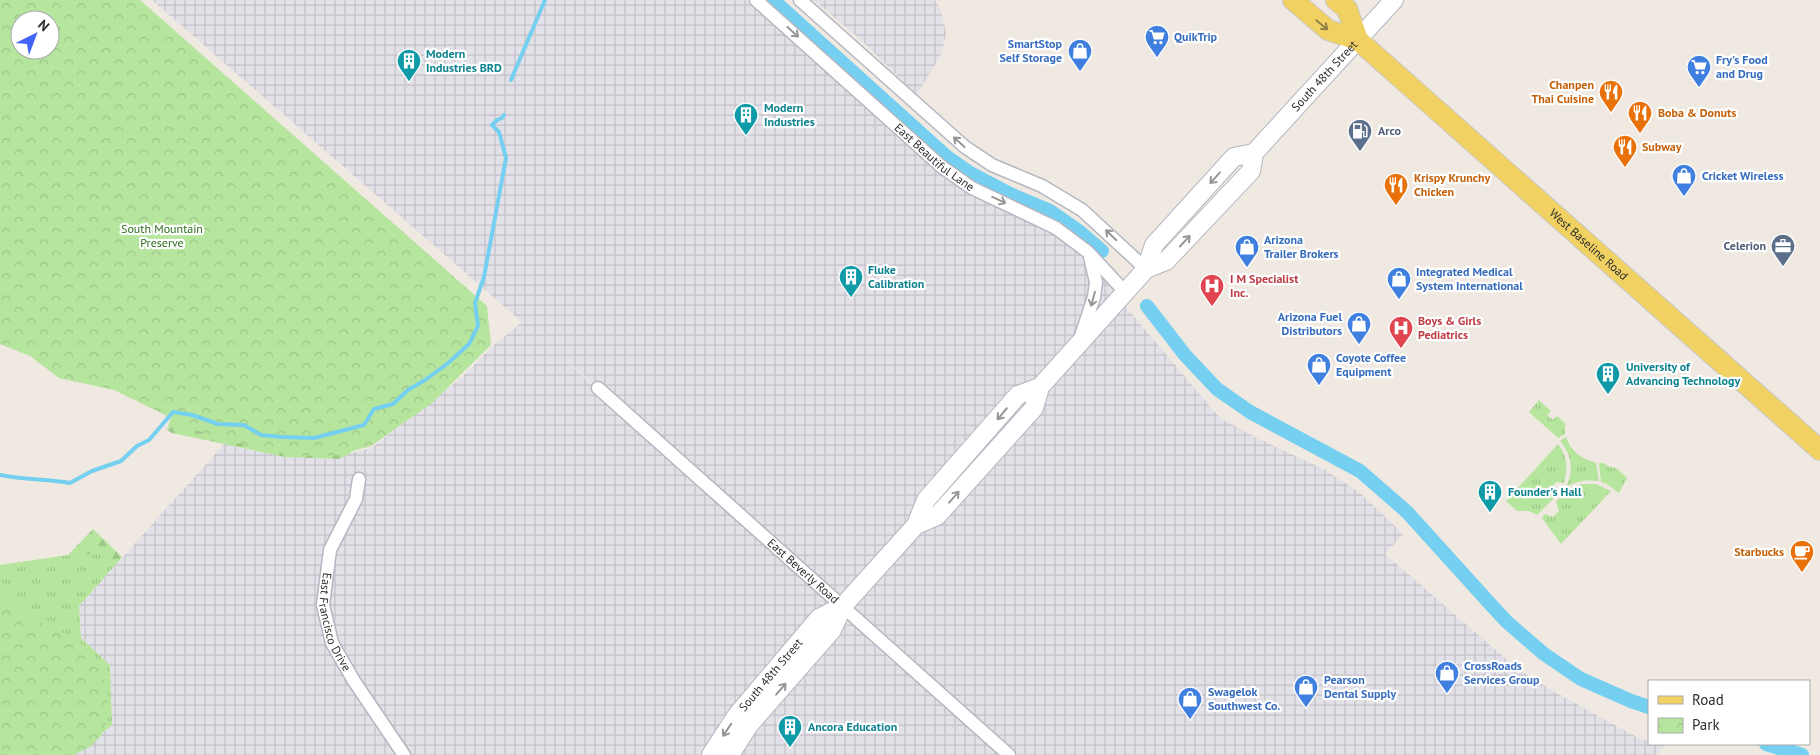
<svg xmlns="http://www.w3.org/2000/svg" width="1820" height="755" font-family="'PT Sans',sans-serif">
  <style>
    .industrial { fill: url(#industrial-grid); fill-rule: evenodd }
    .grass { fill: url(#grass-tufts) }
    .forest { fill: url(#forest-firs) }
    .park { fill: url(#park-crowns); fill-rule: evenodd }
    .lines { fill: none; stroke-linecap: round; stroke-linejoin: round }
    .stream { stroke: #75cff0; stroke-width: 4 }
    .canal { stroke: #75cff0; stroke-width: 14 }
    .street-casing { stroke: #b4b7c1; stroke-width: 15 }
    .secondary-casing { stroke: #b4b7c1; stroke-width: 20 }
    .primary-casing { stroke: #c9c9c9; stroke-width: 22 }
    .street { stroke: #fff; stroke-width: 12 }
    .secondary { stroke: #fff; stroke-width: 18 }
    .primary { stroke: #f2d163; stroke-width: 20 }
    .oneway { stroke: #908048 }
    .oneway2 { stroke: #969696 }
    .labels { text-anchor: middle; stroke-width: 4.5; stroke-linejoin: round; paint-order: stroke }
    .shop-label { font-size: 12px; font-weight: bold; fill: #366cbe; stroke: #fff; text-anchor: start }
    .culture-label { font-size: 12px; font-weight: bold; fill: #0d838f; stroke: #fff; text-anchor: start }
    .street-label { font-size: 12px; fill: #2e2e2e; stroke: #fff }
    .food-label { font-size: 12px; font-weight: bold; fill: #c56008; stroke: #fff; text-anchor: start }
    .service-label { font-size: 12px; font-weight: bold; fill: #4e5e75; stroke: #fff; text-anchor: start }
    .park-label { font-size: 12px; fill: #2c6e1b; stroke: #fff }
    .health-label { font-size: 12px; font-weight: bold; fill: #be3a42; stroke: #fff; text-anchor: start }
  </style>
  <defs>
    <pattern id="industrial-grid" width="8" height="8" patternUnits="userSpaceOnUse" patternTransform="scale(1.25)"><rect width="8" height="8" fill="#e3e1e8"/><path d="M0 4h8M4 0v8" fill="none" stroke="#c3c1c7"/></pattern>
    <pattern id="grass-tufts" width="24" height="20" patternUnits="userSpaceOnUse" patternTransform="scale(1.25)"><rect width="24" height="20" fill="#b6e59e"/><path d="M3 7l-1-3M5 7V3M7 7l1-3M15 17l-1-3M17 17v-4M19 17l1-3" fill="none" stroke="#9dc588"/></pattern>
    <pattern id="forest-firs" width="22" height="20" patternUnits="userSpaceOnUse" patternTransform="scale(1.25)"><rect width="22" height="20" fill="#b6e59e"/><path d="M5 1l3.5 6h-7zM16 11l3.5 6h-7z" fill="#9dc588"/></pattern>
    <pattern id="park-crowns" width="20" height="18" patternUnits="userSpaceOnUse" patternTransform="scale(1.25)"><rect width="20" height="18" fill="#b6e59e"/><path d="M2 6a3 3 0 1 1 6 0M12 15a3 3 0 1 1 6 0" fill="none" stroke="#9dc588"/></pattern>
  </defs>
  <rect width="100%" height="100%" fill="#efe9e1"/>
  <path class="industrial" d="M152 0H746L930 164 1059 233 1085 254 1136 319 1220 418 1257 438 1325 470 1360 493 1403 534 1385 554 1514 666 1551 690 1642 740H1649V744H1666L1656 755H75L112 725 110 665 81 638 79 606 224 444 285 457 339 459 351 453 371 448 460 379 493 346 522 322ZM568 362 598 388 971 722 568 363Z
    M814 0H935L941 11 946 33 942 53 917 95 861 40Z"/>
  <path class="grass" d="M1539 400 1551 411 1547 415 1553 420 1557 416 1565 423V434L1558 438 1529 412Z
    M1566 437C1571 452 1581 458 1596 463L1599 481C1587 479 1577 481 1566 487 1574 471 1572 455 1560 441Z
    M1558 444C1568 457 1568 468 1564 483L1556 482 1551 490 1555 497 1537 515 1529 511H1517L1506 501Z
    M1599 463H1603L1610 467 1616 468 1627 478 1619 493 1607 484 1601 482Z
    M1582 484H1596L1611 491 1561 544 1542 518 1545 514 1553 517 1559 511 1556 502 1564 493Z
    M87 553 104 554 118 562 79 606 81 638 110 665 112 725 75 755H0V565L68 555 78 559Z"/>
  <path class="forest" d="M173 410 349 438 351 453 339 459 285 457 172 433 167 430Z
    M93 529 122 557 118 562C103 554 93 550 78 559L68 555Z"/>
  <path class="park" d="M0 0H140L487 306 491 345 432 403 371 446 334 456H305L277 453 222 439 198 431 114 390 59 378 30 356 0 344ZM20 20H50V50H20Z
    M0 597 20 614 66 634 88 648 101 666 108 695 109 715 101 736 90 747 77 753 59 754 41 749 0 754Z"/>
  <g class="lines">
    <path class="stream" d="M511 80 545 0
      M0 475C24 480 47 479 70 483L92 471 121 461 137 446 149 440 173 412 192 415 218 424 244 425 261 435 282 437 314 438 364 425 374 409 393 404 408 390 425 380 447 364 469 344 478 326 475 303 484 277 506 158 499 132 492 125 497 120 502 118 504 115"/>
    <path class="canal" d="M773 0 947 157 970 173 1010 194 1050 211 1080 232 1102 251
      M1147 306 1185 355 1217 389 1250 412 1360 471 1407 512 1493 607 1507 622 1544 654 1581 679 1631 701 1649 707
      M1766 744 1802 755"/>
    <defs>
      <g id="street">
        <path id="s1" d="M756 0 942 167 972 188 1056 228 1088 252 1125 292"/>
        <path d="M800 0 965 147 992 165 1042 186 1082 210 1146 269"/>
        <path d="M1080 339 1094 297 1096 282 1090 257"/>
        <path id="s2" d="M598 388 1009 755"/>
        <path id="s3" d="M359 479 356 499 330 550 323 605 332 643 354 681 404 755"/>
      </g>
      <g id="secondary">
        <path id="s4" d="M1146 269 1166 261 1251 171 1254 153 1394 0"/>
        <path d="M916 525 937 516 1034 408 1040 387 1146 269 1154 245 1234 157 1254 153"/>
        <path id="s5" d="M711 755 737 715 819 618 843 606"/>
        <path d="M730 755 749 725 832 630 843 606 916 525 926 500 1018 395 1040 387"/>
      </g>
      <g id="primary">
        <path id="s6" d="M1293 0 1328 30 1358 40 1820 450"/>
        <path d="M1336 0 1347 9 1358 40"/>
      </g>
    </defs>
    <use href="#street" class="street-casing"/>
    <use href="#secondary" class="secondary-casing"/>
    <use href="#primary" class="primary-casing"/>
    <use href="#street" class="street"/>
    <use href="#secondary" class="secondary"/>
    <use href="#primary" class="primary"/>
  </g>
  <defs><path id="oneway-shaft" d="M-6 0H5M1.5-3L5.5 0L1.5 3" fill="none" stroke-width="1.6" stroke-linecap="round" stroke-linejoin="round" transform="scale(1.25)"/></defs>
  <use class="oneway" href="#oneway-shaft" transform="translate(1322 25) rotate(39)"/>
  <g class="oneway2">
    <use href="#oneway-shaft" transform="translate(793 32) rotate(42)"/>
    <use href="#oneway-shaft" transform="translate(959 142) rotate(-138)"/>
    <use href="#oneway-shaft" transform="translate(1215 178) rotate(132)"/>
    <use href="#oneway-shaft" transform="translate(999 200) rotate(25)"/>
    <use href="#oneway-shaft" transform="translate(1111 235) rotate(-136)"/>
    <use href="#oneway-shaft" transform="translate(1185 241) rotate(-47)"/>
    <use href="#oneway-shaft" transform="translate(1093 299) rotate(105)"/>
    <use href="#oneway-shaft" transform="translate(1002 414) rotate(130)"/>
    <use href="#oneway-shaft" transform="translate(954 497) rotate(-49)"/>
    <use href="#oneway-shaft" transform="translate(781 689) rotate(-49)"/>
    <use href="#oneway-shaft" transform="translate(727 730) rotate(124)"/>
  </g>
  <defs>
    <symbol id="supermarket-pin" viewBox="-11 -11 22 30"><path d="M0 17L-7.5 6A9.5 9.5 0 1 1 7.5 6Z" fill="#3f7fe0" stroke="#fff"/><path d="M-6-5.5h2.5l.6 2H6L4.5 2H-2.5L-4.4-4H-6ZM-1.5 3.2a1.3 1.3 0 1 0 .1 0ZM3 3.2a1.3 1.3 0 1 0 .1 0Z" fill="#fff"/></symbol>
    <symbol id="shop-pin" viewBox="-11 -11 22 30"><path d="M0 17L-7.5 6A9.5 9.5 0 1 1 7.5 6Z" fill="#3f7fe0" stroke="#fff"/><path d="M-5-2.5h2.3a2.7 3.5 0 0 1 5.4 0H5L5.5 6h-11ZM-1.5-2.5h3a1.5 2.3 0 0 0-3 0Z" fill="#fff"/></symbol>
    <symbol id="building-pin" viewBox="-11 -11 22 30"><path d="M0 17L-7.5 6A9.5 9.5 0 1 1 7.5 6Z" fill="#0f9aa8" stroke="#fff"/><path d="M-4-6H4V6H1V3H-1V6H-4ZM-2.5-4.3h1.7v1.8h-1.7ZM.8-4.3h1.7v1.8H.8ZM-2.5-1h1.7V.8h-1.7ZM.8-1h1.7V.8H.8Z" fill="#fff"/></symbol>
    <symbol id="restaurant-pin" viewBox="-11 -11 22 30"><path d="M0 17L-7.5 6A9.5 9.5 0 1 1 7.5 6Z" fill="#e8710a" stroke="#fff"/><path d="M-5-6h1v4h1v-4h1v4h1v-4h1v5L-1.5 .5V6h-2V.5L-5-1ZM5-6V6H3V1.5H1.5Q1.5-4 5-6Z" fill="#fff"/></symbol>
    <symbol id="fuel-pin" viewBox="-11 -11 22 30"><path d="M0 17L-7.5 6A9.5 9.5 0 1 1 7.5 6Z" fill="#5c6f8a" stroke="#fff"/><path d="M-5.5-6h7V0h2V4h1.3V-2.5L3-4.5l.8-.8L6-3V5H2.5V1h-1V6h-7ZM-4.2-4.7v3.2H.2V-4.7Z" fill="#fff"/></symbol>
    <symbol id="office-pin" viewBox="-11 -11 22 30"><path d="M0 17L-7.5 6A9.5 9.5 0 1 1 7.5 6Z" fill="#5c6f8a" stroke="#fff"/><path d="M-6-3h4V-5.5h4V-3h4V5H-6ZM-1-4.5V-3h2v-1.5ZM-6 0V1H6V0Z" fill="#fff"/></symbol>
    <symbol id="hospital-pin" viewBox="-11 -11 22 30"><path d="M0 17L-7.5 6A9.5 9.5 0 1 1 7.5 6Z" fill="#e0444e" stroke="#fff"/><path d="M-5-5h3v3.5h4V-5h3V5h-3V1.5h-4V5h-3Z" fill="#fff"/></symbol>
    <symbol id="cafe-pin" viewBox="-11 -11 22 30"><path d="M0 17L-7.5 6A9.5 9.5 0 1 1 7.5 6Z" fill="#e8710a" stroke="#fff"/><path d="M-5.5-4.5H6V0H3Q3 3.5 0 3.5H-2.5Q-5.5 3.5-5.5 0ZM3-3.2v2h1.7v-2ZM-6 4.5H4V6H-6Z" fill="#fff"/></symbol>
  </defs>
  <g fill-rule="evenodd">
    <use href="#supermarket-pin" x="1143" y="23" width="28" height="38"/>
    <use href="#shop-pin" x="1066" y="37" width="28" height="38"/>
    <use href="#building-pin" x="395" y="47" width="28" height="38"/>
    <use href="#supermarket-pin" x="1685" y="53" width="28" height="38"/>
    <use href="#restaurant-pin" x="1597" y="78" width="28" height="38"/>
    <use href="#restaurant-pin" x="1626" y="99" width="28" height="38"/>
    <use href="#building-pin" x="732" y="101" width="28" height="38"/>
    <use href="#fuel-pin" x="1346" y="117" width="28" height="38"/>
    <use href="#restaurant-pin" x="1611" y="133" width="28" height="38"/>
    <use href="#shop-pin" x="1670" y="162" width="28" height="38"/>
    <use href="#restaurant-pin" x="1382" y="171" width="28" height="38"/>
    <use href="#office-pin" x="1769" y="232" width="28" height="38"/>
    <use href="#shop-pin" x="1233" y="233" width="28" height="38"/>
    <use href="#building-pin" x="837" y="263" width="28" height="38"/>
    <use href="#shop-pin" x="1385" y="265" width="28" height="38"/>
    <use href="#hospital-pin" x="1198" y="272" width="28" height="38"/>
    <use href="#shop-pin" x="1345" y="310" width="28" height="38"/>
    <use href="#hospital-pin" x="1387" y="314" width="28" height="38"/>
    <use href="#shop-pin" x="1305" y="351" width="28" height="38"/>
    <use href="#building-pin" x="1594" y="360" width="28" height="38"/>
    <use href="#building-pin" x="1476" y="478" width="28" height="38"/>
    <use href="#cafe-pin" x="1788" y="538" width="28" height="38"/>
    <use href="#shop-pin" x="1433" y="659" width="28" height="38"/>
    <use href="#shop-pin" x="1292" y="673" width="28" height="38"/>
    <use href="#shop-pin" x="1176" y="685" width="28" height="38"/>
    <use href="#building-pin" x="776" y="713" width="28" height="38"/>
  </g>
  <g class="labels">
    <g class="shop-label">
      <text x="1174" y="41">QuikTrip</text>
      <text x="1062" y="48" text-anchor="end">SmartStop<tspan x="1062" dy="14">Self Storage</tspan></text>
      <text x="1716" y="64">Fry's Food<tspan x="1716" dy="14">and Drug</tspan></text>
      <text x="1702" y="180">Cricket Wireless</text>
      <text x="1264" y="244">Arizona<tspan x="1264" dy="14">Trailer Brokers</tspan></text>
      <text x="1416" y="276">Integrated Medical<tspan x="1416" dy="14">System International</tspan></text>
      <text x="1342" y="321" text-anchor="end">Arizona Fuel<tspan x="1342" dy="14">Distributors</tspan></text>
      <text x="1336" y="362">Coyote Coffee<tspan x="1336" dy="14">Equipment</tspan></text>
      <text x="1464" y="670">CrossRoads<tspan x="1464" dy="14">Services Group</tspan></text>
      <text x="1324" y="684">Pearson<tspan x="1324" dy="14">Dental Supply</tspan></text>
      <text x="1208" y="696">Swagelok<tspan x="1208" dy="14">Southwest Co.</tspan></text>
    </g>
    <g class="culture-label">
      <text x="426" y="58">Modern<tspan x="426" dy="14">Industries BRD</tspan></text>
      <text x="764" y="112">Modern<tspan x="764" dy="14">Industries</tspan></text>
      <text x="868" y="274">Fluke<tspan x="868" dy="14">Calibration</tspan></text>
      <text x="1626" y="371">University of<tspan x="1626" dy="14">Advancing Technology</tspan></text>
      <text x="1508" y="496">Founder's Hall</text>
      <text x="808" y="731">Ancora Education</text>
    </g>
    <g class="street-label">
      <text dy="4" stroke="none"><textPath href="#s4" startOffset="268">South 48th Street</textPath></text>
      <text dy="4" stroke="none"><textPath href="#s1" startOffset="238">East Beautiful Lane</textPath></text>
      <text dy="4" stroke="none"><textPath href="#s6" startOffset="386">West Baseline Road</textPath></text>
      <text dy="4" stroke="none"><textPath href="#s2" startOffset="275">East Beverly Road</textPath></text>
      <text dy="4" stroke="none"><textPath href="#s3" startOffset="152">East Francisco Drive</textPath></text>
      <text dy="4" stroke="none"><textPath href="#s5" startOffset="100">South 48th Street</textPath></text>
    </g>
    <g class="food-label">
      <text x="1594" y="89" text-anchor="end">Chanpen<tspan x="1594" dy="14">Thai Cuisine</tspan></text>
      <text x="1658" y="117">Boba &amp; Donuts</text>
      <text x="1642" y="151">Subway</text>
      <text x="1414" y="182">Krispy Krunchy<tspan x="1414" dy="14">Chicken</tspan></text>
      <text x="1784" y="556" text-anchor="end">Starbucks</text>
    </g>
    <g class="service-label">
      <text x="1378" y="135">Arco</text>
      <text x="1766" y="250" text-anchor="end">Celerion</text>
    </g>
    <g class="park-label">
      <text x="162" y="233">South Mountain<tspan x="162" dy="14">Preserve</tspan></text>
    </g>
    <g class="health-label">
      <text x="1230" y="283">I M Specialist<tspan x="1230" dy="14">Inc.</tspan></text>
      <text x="1418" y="325">Boys &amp; Girls<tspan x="1418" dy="14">Pediatrics</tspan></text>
    </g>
  </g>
  <rect x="1648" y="680" width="162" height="65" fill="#ffffff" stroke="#ababab"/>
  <rect x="1658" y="696" width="25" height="8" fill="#f2d163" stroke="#ababab"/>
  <text x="1692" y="705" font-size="15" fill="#2e2e2e">Road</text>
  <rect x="1658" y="718" width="25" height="15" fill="url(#park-crowns)" stroke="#ababab"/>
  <text x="1692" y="730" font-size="15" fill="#2e2e2e">Park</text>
  <g transform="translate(35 35) rotate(42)"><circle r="24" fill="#ffffff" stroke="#ababab"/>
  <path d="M0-4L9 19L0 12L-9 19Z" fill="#4264fb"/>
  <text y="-8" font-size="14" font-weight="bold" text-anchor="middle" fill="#2e2e2e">N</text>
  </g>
</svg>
